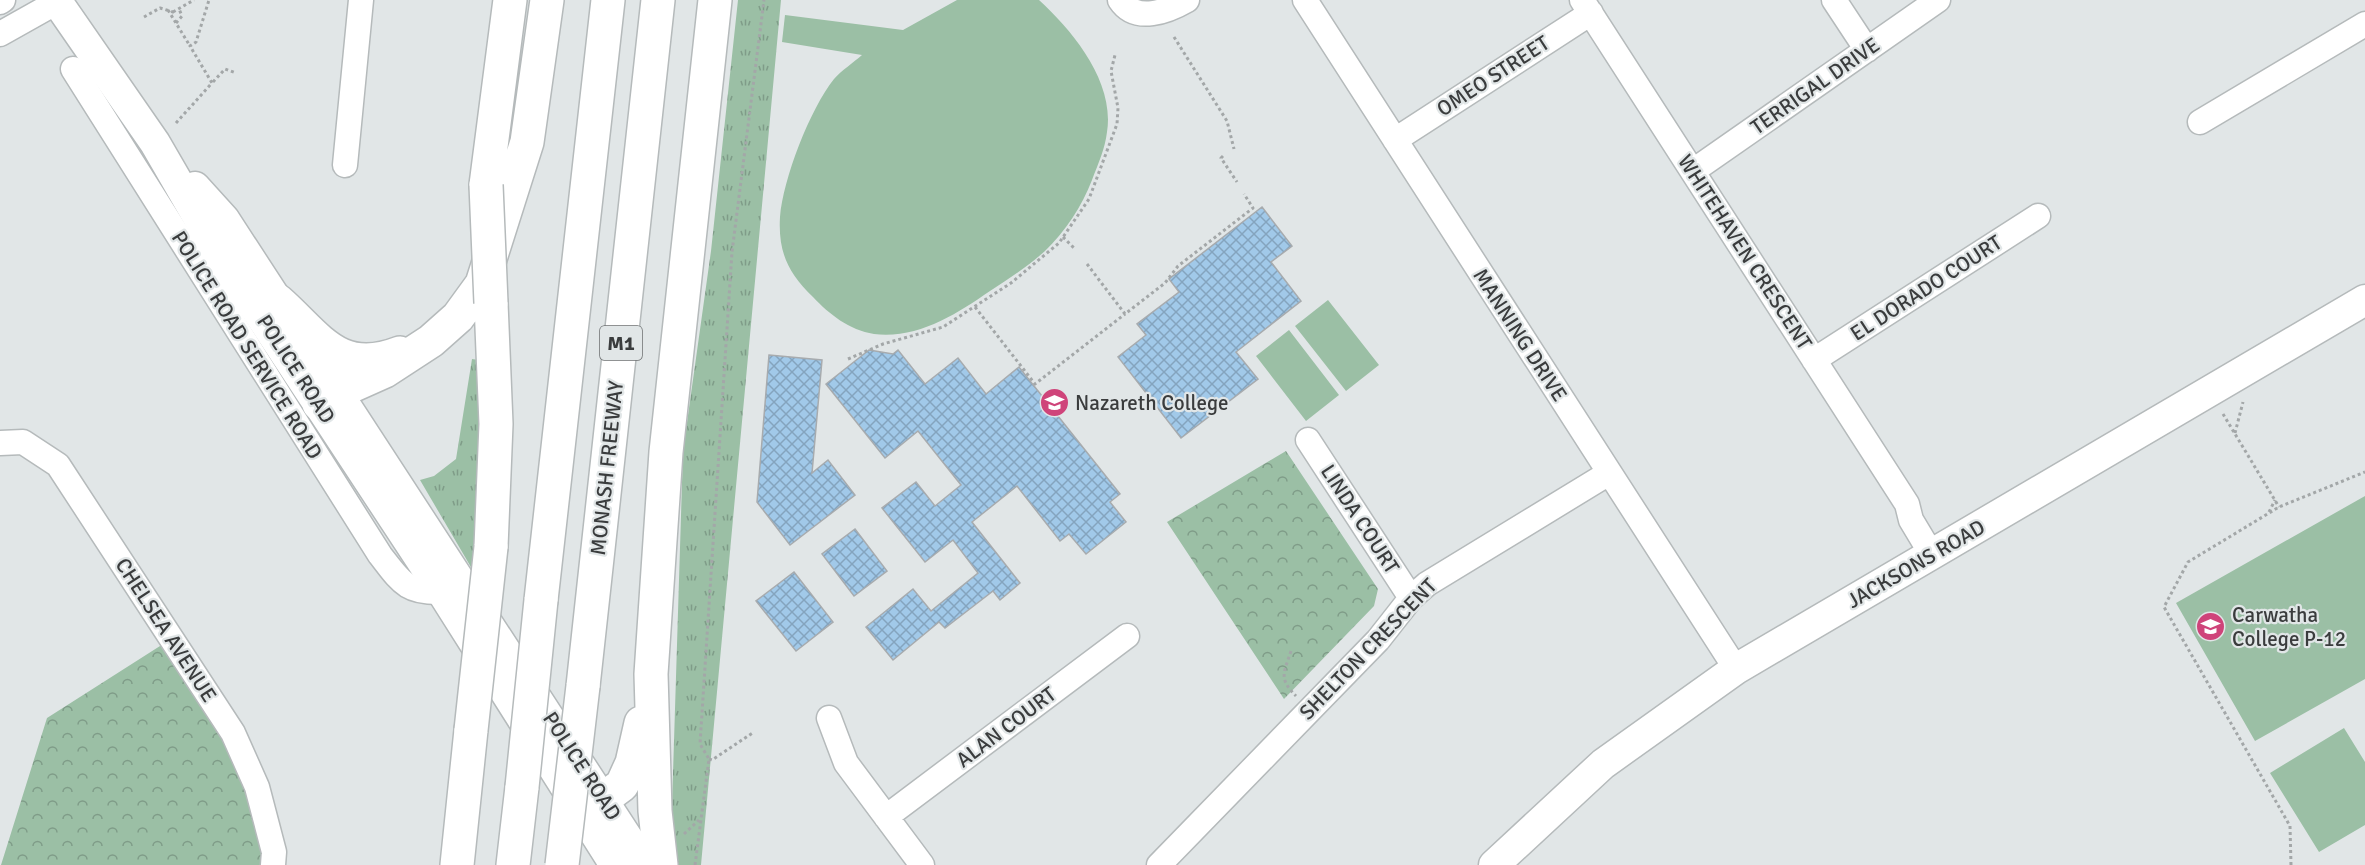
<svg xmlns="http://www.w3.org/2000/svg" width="2365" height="865" font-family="Signika,sans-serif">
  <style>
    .grass { fill: url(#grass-tufts) }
    .park { fill: url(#park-crowns) }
    .garden { fill: #9bbfa5 }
    .building { fill: url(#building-cross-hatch); stroke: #a7abae; stroke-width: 1.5 }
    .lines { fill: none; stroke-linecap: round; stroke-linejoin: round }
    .minor-casing { stroke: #b5babb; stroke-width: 27 }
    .major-casing { stroke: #b5babb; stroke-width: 33 }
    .highway-casing { stroke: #b5babb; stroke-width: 36 }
    .path { stroke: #a3a7a8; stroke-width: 3; stroke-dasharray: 3 3; stroke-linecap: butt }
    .minor { stroke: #fff; stroke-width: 24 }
    .major { stroke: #fff; stroke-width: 30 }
    .highway { stroke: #fff; stroke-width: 33 }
    .highway-bridge-casing { stroke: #b5babb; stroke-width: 36; stroke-linecap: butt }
    .highway-bridge { stroke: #fff; stroke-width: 33 }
    .labels { text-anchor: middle; stroke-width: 4.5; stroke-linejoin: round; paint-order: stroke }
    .shield { fill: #e1e6e7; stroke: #6c6f70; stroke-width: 1.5 }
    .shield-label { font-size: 20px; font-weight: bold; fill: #3a3c3d }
    .street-label { font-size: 21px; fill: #3a3c3d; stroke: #e1e6e7 }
    .poi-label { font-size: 21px; fill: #3a3c3d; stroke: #e1e6e7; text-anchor: start }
  </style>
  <defs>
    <pattern id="grass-tufts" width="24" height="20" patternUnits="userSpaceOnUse" patternTransform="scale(1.5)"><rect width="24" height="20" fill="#9bbfa5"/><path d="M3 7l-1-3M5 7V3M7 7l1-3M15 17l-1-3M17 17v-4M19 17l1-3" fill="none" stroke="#7f9c88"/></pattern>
    <pattern id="park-crowns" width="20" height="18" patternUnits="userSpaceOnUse" patternTransform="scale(1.5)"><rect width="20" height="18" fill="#9bbfa5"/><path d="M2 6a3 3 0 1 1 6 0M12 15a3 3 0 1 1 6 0" fill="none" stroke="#7f9c88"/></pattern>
    <pattern id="building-cross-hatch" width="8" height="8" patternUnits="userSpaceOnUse" patternTransform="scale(1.5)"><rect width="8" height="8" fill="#a1c9e9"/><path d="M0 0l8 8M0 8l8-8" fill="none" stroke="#84a4be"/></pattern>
  </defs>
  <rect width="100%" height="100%" fill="#e1e6e7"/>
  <path class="grass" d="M738 0H781L701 865H618L672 806 683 451 711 251Z
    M472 359 485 361 475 574 420 480 434 476 456 459Z"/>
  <path class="park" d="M1286 451 1378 589 1374 606 1284 699 1167 522Z
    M171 639 233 733 273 865H1L47 718Z"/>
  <path class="garden" d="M957 0H1039C1073 31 1115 82 1107 132 1105 149 1098 164 1092 180 1082 206 1065 232 1045 251 1028 266 1009 279 990 291 955 315 918 339 874 334 849 330 829 314 813 297 788 273 778 252 780 217 783 179 810 109 834 79 842 70 853 63 862 55L782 42 785 15 903 30Z
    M1328 300 1379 365 1346 391 1295 326Z
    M1289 330 1339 395 1306 421 1256 356Z
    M2365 496V679L2255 741 2176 603Z
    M2344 728 2365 762V825L2319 852 2270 773Z"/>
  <path class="building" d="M1262 207 1292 246 1271 262 1301 301 1236 352 1258 379 1181 438 1118 357 1146 335 1137 324 1179 292 1169 279Z
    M869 350 893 354 898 350 925 384 958 358 986 394 1019 367 1120 494 1110 502 1126 522 1086 554 1069 534 1060 541 1017 486 972 522 1020 583 1000 600 993 591 945 628 939 622 893 660 866 627 913 589 931 611 978 573 953 540 925 562 882 508 916 482 935 506 961 485 918 431 885 458 826 384Z
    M769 355 822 360 812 473 828 460 855 495 790 545 757 502Z
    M855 529 887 571 854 596 822 554Z
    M794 572 833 622 796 651 756 601Z"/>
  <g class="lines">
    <defs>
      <path id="minor" d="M1120 0C1136 24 1168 11 1187 0
        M1305 0 1736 669
        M1582 0 1907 504 1911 520 1932 555
        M1834 0 1867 50
        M0 2 3 0
        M0 34 57 2
        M73 69 380 555C401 582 406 593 442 592L447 579
        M2200 122 2365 24
        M1395 140 1591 13
        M345 165 361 0
        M1693 171 1938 0
        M1814 360 2038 216
        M1308 440 1411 598
        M0 443 23 442 58 465 233 733 257 787 274 852 273 865
        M829 718 846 763 922 865
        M886 817 1127 636
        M1159 865 1378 640 1411 598 1427 584 1609 473"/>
      <path id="major" d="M56 0 155 143 217 250 442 592 615 865
        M195 187 224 219 645 865
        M1494 865 1603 764 1736 669 2365 300"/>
      <path id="highway" d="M486 185 510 0
        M278 301C318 336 338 377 400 353
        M319 404 338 392 385 371 431 341 458 317 482 284 527 142 547 0
        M491 547 496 424 491 303
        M541 600 608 0
        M583 686 658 0
        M583 814 622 785 632 763 641 723
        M457 865 471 730
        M513 865 522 787
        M661 865 655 811 651 674 666 452 715 0"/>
    </defs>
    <use href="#minor" class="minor-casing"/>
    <use href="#major" class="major-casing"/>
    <use href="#highway" class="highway-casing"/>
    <path class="path" d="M168 10 190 46
      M173 12 194 0
      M144 17 160 8 173 12 170 14
      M176 23 182 16 179 9
      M1174 37 1227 121 1234 149
      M213 82 225 69 236 73
      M176 123 212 83 190 46 196 42 209 0
      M1223 156 1221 158 1237 182
      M1063 237 1075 249
      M1087 264 1125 314 1165 283 1178 266 1253 208 1244 194
      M975 307 1035 384 1125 314
      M848 359 883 344 943 327 1011 283 1059 243 1089 199 1117 124 1118 108 1111 71 1115 55
      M2223 414 2279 507
      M2235 433 2243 402
      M2269 512 2275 500
      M1291 651C1284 673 1278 678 1296 696
      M709 759 712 760 754 732
      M684 834 699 820
      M695 865 709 759 700 744 732 252 764 0
      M2291 865 2290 826 2164 607 2188 562 2279 507 2365 472"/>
    <use href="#minor" class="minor"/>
    <use href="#major" class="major"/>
    <use href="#highway" class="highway"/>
    <defs>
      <path id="highway-bridge" d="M486 185 491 303
        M471 730 491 547
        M522 787 541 600
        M562 865 583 686"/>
    </defs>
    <use href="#highway-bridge" class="highway-bridge-casing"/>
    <use href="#highway-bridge" class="highway-bridge"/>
  </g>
  <defs>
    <symbol id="school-disc" viewBox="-11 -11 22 22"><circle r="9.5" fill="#cf447a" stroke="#e1e6e7"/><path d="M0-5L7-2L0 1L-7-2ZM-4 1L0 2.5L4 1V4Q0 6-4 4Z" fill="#fff"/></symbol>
  </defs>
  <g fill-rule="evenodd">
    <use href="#school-disc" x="1038" y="386" width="33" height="33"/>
    <use href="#school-disc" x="2194" y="610" width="33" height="33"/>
  </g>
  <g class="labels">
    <rect class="shield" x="600" y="326" width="42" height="34" rx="4.5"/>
    <g class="shield-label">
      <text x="621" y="350">M1</text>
    </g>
    <g class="street-label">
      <text transform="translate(1493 76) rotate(-33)" y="7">OMEO STREET</text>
      <text transform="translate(1815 86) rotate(-35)" y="7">TERRIGAL DRIVE</text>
      <text transform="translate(1745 252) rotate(57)" y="7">WHITEHAVEN CRESCENT</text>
      <text transform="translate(1926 288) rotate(-33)" y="7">EL DORADO COURT</text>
      <text transform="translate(1520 335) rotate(57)" y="7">MANNING DRIVE</text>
      <text transform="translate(247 345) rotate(58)" y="7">POLICE ROAD SERVICE ROAD</text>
      <text transform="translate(296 369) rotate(57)" y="7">POLICE ROAD</text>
      <text transform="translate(607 468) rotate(-84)" y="7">MONASH FREEWAY</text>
      <text transform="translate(1360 519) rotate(57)" y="7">LINDA COURT</text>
      <text transform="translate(1916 564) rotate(-30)" y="7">JACKSONS ROAD</text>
      <text transform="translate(166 630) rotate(57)" y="7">CHELSEA AVENUE</text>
      <text transform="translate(1368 649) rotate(-46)" y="7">SHELTON CRESCENT</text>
      <text transform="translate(1006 727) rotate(-37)" y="7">ALAN COURT</text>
      <text transform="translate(582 766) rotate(57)" y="7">POLICE ROAD</text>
    </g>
    <g class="poi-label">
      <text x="1075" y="410">Nazareth College</text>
      <text x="2232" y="622">Carwatha<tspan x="2232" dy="24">College P-12</tspan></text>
    </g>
  </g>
</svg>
